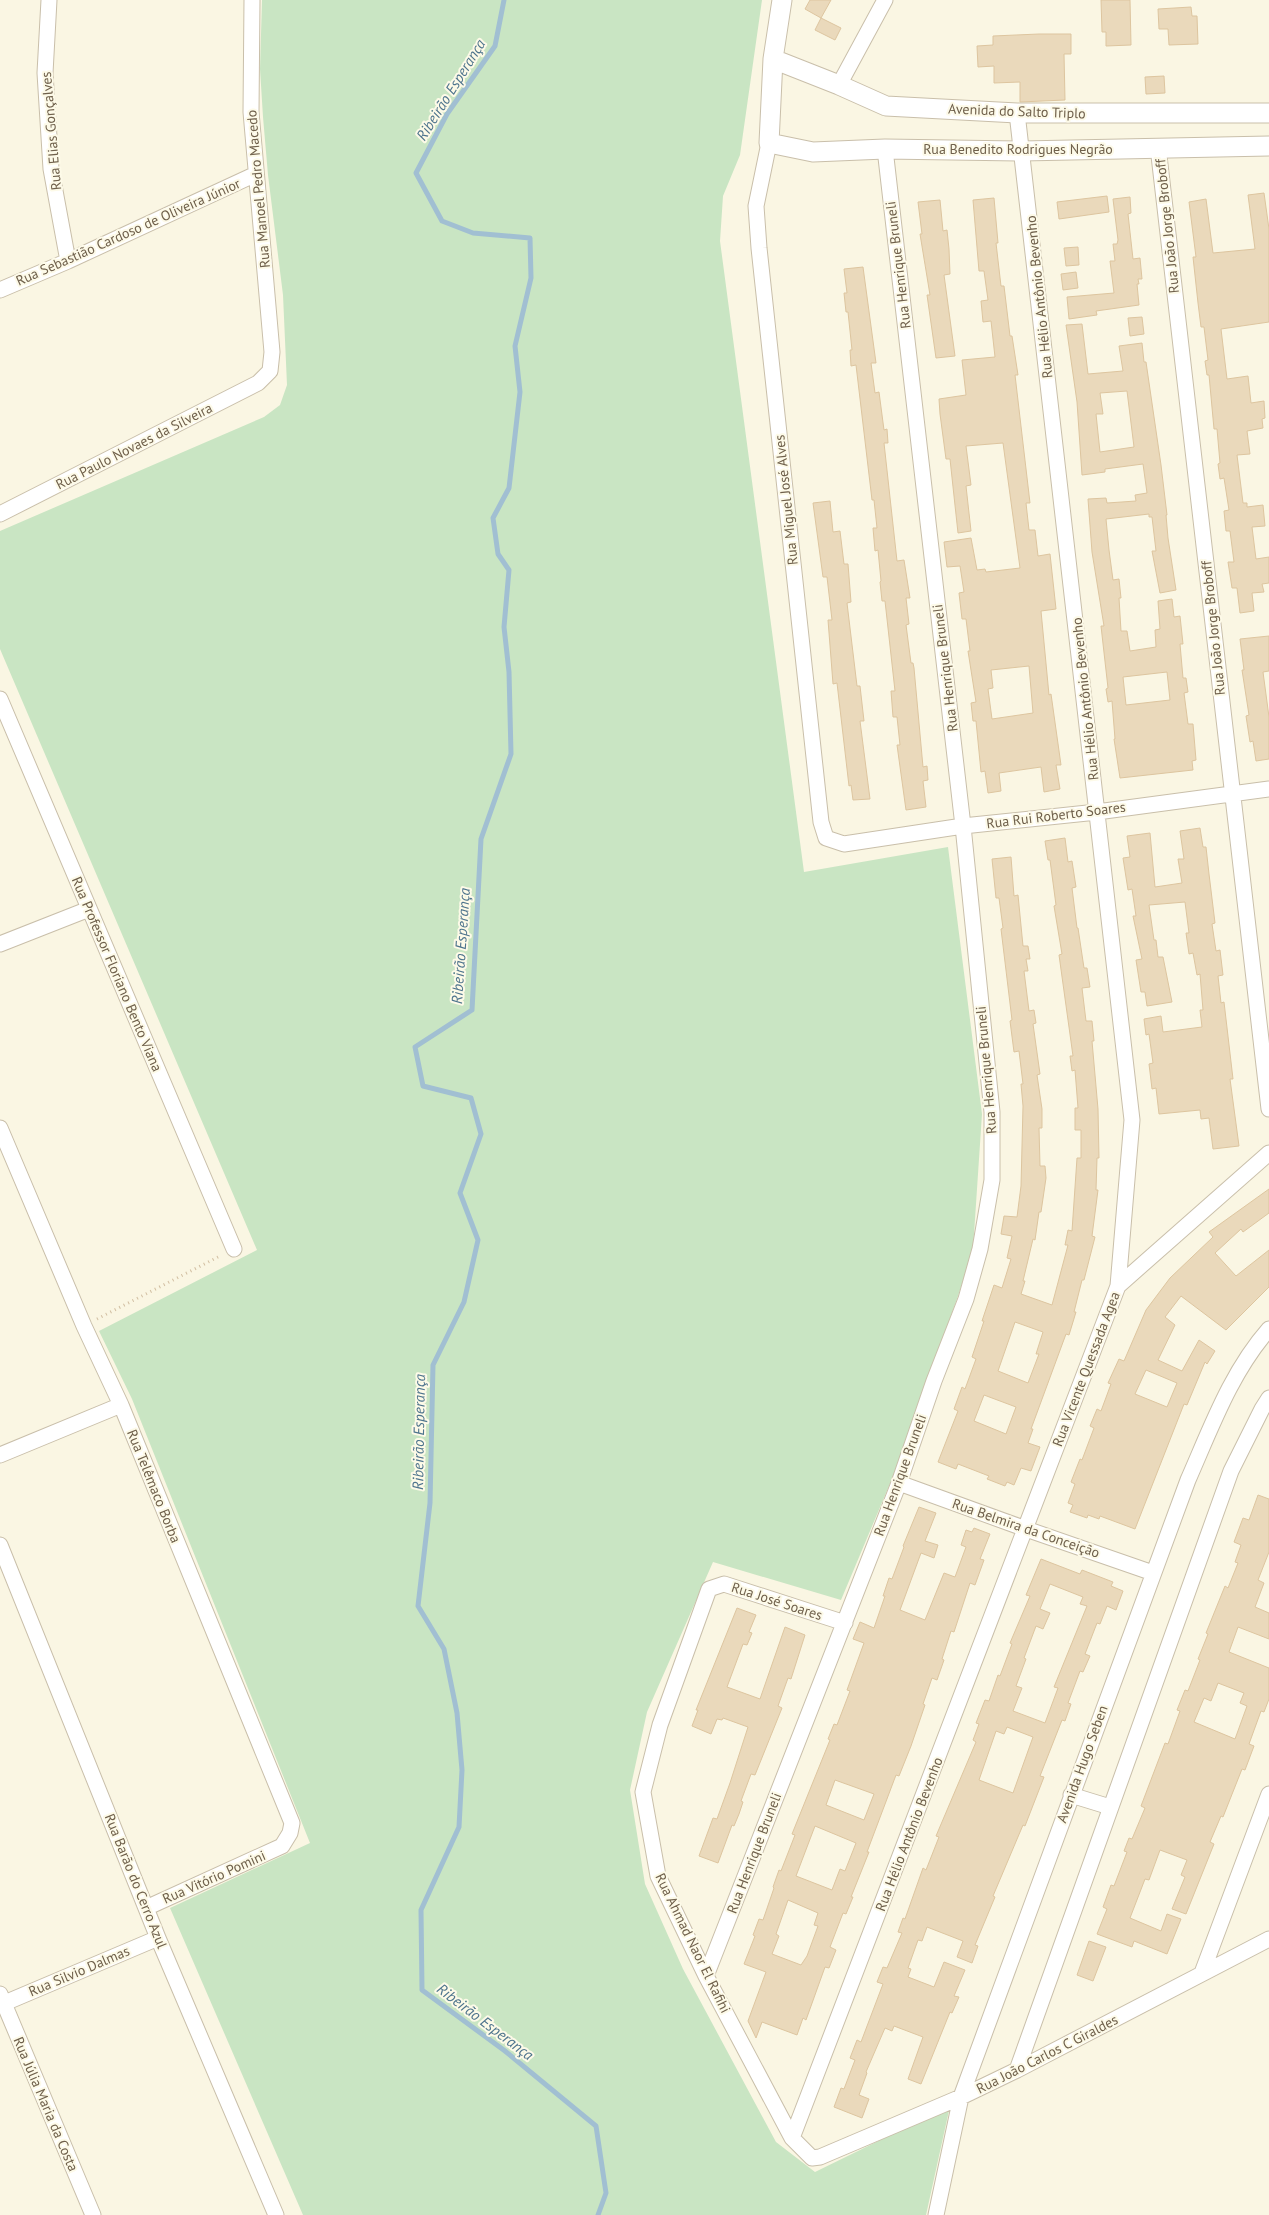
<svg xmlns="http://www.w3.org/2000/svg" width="1269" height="2215" font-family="'PT Sans',sans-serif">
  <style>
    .green { fill: #c9e5c3 }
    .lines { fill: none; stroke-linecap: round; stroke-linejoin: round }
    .stream { stroke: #a1bfd2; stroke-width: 5 }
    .building { fill: #ead9bb; stroke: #ddc59f; fill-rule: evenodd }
    .minor-casing { stroke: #c9bfaa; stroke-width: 17 }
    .tertiary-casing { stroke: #c9bfaa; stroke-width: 21 }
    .path { stroke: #d1bea1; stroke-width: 3; stroke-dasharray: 1 4; stroke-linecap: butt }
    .minor { stroke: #fff; stroke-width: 15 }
    .tertiary { stroke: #fff; stroke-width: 19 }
    .labels { text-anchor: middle; stroke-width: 4; stroke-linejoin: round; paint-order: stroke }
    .street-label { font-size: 14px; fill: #6f604b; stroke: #fdfae8 }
    .water-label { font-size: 15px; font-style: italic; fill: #4e748d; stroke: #fdfae8 }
  </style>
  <rect width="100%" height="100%" fill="#faf6e3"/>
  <path class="green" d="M262 0H762L740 155 723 196 720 241 804 872 948 847 982 1114 973 1249 958 1296 894 1474 841 1600 713 1562 647 1712 630 1790 645 1884 683 1969 776 2142 815 2172 950 2106 926 2215H303L170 1908 310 1843 132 1399 99 1331 257 1250 0 649V531L264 417 280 405 287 385 283 295 268 175 263 117 260 69Z"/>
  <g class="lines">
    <path class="stream" d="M504 0 495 46 447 114 416 173 442 221 473 233 530 238 531 278 515 346 520 392 509 488 493 518 498 554 509 570 504 627 509 672 511 754 481 839 472 1010 415 1047 423 1086 471 1098 481 1134 460 1193 478 1240 464 1302 433 1365 430 1503 418 1606 444 1649 457 1713 462 1770 459 1827 421 1910 422 1990 505 2051 596 2126 606 2193 598 2215"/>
  </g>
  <path class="building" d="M810 0H831L821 18 805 9Z
    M1101 0H1130L1131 45 1106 46V32H1102Z
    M1191 7 1192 16H1197L1198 44 1169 45 1168 29H1159L1158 9Z
    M821 18 841 28 835 40 815 30Z
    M1039 34H1071V54H1064L1065 100 1020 102V82L994 83V66L978 67 977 46 993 45V36Z
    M1164 76 1165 93 1146 94 1145 77Z
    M1264 193 1269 229V322L1221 329 1227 379 1248 376 1251 403 1264 401 1265 418 1262 419 1263 428 1247 431 1250 454 1237 455 1243 503H1247V507L1263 505 1265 526 1252 527 1256 559 1269 557V583L1262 584 1264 592 1252 593 1254 611 1240 613 1237 588H1232L1228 562H1234L1230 531H1226L1224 511 1229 510 1224 478 1220 479 1218 464 1220 463 1217 429H1214L1209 375H1207L1205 361 1208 360 1204 327H1201L1198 303 1193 257H1196L1189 202 1206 199 1213 253 1255 249 1248 195Z
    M1107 196 1109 212 1059 219 1057 202Z
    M1130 197 1131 213 1128 214 1133 259 1140 258 1142 279H1138L1139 284H1137L1139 305 1096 311 1097 315 1069 319 1067 297 1114 293 1110 261H1115L1113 244H1117L1118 240 1113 199Z
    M994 198 998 243H996L1001 286H1004L1010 336H1012L1018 375H1015L1030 503H1026L1029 530H1035L1038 556 1050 554 1056 609 1041 611 1049 695 1051 694 1061 765H1056L1060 789 1044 792 1041 767 999 773 1001 791 988 793 985 771 981 772 976 721H973L971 703 976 702 968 651H970L966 619H962L959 593 964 592 960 566 947 567 944 542 971 538 977 570 985 569 986 572 1020 568 1003 443 966 446 971 485 966 486 971 531 958 533 950 459H946L940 414 939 399 966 395 962 360 995 357 991 321 983 322 981 301 988 300 984 271H979L973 200ZM1029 666 1033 713 992 719 988 689 993 688 991 670Z
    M940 200 943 231 947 230 949 249 950 274 944 275 955 356 936 358 927 295H930L920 234H922L918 202Z
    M1078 247 1079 265 1066 266 1064 248Z
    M863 267 876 363H871L875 393 879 392 884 430 887 429 888 443H884L897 561 904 560 910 598H906L909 624 906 625 911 663H913L914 668 923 767 927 766 928 780 923 781 926 807 906 810 897 745H900L897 717H893L891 691H895L885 601H882L880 582 881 581 878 550 875 551 873 528H877L874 500H872L856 365 851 366 850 350H852L848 312H846L844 293H847L844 269Z
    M1076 272 1078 288 1063 290 1061 274Z
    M1142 317 1144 334 1130 336 1128 318Z
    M1082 324 1088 374 1123 371 1119 346 1142 343 1144 362H1146L1161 465 1167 515H1166L1168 538 1176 590 1160 593 1152 551H1156L1152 517H1149V514L1106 519 1109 550 1113 580 1119 579 1121 598H1119L1121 631H1127L1130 651 1156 647 1155 630 1160 629 1158 601 1172 599 1174 617 1180 616 1183 644H1180L1183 678H1186L1188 692 1184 693 1188 724H1193L1196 760 1192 761 1193 770 1120 778 1114 739H1115L1112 701 1108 702 1106 689 1108 688 1101 626H1104L1092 552 1088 499 1106 498 1107 503 1136 501 1135 495 1147 493 1143 464 1105 469V472L1082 475 1077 402 1066 325ZM1127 391 1134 447 1100 452 1096 414H1103L1100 393ZM1167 672 1170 700 1126 705 1123 677Z
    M830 501 833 532 840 531 844 564H848L851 602 847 603 857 686H860L864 721H860L870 799 853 800 851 785 849 786 837 683 833 684 828 620H832L827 577H823L813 503Z
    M1269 636V671L1263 672 1269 717V759L1256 761 1253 741 1250 742 1246 716 1249 715 1242 670H1244L1240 639Z
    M1200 828 1203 847H1206L1209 874 1215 923 1212 924 1216 951 1220 950 1223 975 1218 976 1221 1003 1224 1002 1233 1079H1230L1239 1146 1213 1149 1209 1118 1201 1119 1200 1110 1159 1114 1156 1088 1152 1089 1149 1064 1153 1063 1149 1034 1146 1035 1144 1019 1161 1016 1163 1032 1202 1027 1200 1010H1203L1200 974 1197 975 1193 953 1189 954 1186 933H1189L1185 902 1149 905 1154 940H1156L1158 957H1163L1172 1002 1147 1006 1145 992H1141L1136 960 1142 959 1133 916H1136L1132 889 1128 890 1123 858 1130 857 1127 836 1150 833 1155 887 1182 883 1178 859H1184L1180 831Z
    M1065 838 1068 862 1072 861 1076 887 1072 888 1077 928H1078L1084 968H1087L1090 987 1082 988 1086 1021H1092L1094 1041H1092L1098 1109 1099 1158H1097L1096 1190H1098L1092 1236 1095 1237 1084 1280H1082L1074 1312H1076L1069 1335 1066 1334 1031 1429H1033L1028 1443 1040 1447 1031 1471 1021 1468 1014 1485 1007 1482 1005 1486 987 1479 989 1476 958 1464 956 1469 938 1462 958 1411 954 1409 962 1387 965 1389 976 1359 972 1357 984 1321H982L994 1285 1002 1288 1011 1259 1007 1258 1012 1236 1001 1234 1004 1216 1017 1217 1021 1186 1023 1106 1021 1084H1023L1019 1051 1014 1052 1010 1021 1012 1020 1001 929 1003 928 999 898H996L992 859 1011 857 1014 896 1018 895 1023 946H1028L1030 959H1026L1028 971H1024L1029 1011 1034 1010 1036 1023 1033 1024 1040 1074 1037 1075 1042 1109V1128H1039L1040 1166H1045L1046 1178 1041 1212H1039L1035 1240 1033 1239 1023 1281H1025L1021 1294 1052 1305 1068 1245H1065L1068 1230 1072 1231 1077 1158H1081V1130H1075V1108H1078L1075 1070 1072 1071 1070 1056H1073L1059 955 1062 954 1054 906 1056 905 1050 860H1048L1045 841ZM1015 1322 1043 1332 1036 1354H1039L1028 1383 998 1371ZM984 1395 1016 1407 1006 1434 974 1421Z
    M1269 1189V1213L1243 1232 1241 1229 1215 1253 1236 1276 1269 1250V1287L1226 1330 1181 1296 1165 1317 1175 1325 1158 1360 1182 1371 1199 1340 1215 1351 1207 1364 1205 1362 1187 1405 1184 1404 1135 1529 1100 1516 1099 1519 1088 1515 1087 1518 1070 1512 1073 1505 1068 1503 1075 1484 1071 1482 1080 1459 1082 1460 1094 1428 1090 1426 1097 1409 1101 1411 1111 1384 1108 1383 1119 1359 1124 1361 1146 1310 1170 1278 1213 1237 1209 1232ZM1146 1370 1177 1383 1167 1407 1135 1394Z
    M1258 1495 1269 1499V1552L1258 1580 1264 1583 1255 1607 1269 1613V1639L1238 1627 1229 1652 1269 1668V1699L1264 1712 1261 1711 1249 1744 1254 1746 1245 1770 1242 1769 1223 1817 1221 1816 1210 1842 1214 1844 1186 1914 1172 1909 1185 1877 1181 1875 1187 1860 1160 1850 1149 1880 1145 1879 1130 1918 1161 1931 1167 1914 1181 1919 1167 1954 1134 1941 1132 1947 1097 1934 1107 1909 1103 1907 1111 1885 1114 1886 1127 1852 1124 1851 1129 1838 1132 1839 1145 1808 1141 1806 1165 1743 1168 1744 1180 1711 1177 1710 1185 1690 1188 1691 1200 1660 1198 1659 1208 1634 1206 1633 1225 1586 1228 1588 1238 1563 1235 1562 1241 1545 1234 1542 1243 1518 1249 1520ZM1218 1683 1244 1693 1240 1703 1247 1706 1235 1739 1194 1722 1204 1698 1211 1701Z
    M919 1507 936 1513 925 1541 938 1545 934 1558 921 1553 900 1610 925 1620 944 1573 955 1577 966 1547 961 1545 966 1530 972 1532 974 1528 990 1534 980 1559 984 1560 975 1585 970 1583 954 1632 951 1631 942 1659 944 1660 937 1680 932 1678 923 1704 925 1705 911 1746 899 1776 896 1775 867 1852H869L851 1897H853L846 1914 843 1913 830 1947 836 1950 829 1968 825 1967 806 2020 803 2018 797 2035 762 2022 756 2038 748 2021 766 1972 744 1964 755 1936 753 1935 759 1919 763 1920 774 1888 773 1887 779 1870 781 1871 795 1835 792 1834 830 1740 828 1739 834 1724 837 1725 850 1691 847 1690 864 1643 853 1639 860 1622 874 1628 885 1596H883L889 1578 892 1579 904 1547 903 1546ZM835 1780 874 1794 864 1820 826 1805ZM815 1826 856 1843 845 1871 840 1869 832 1890 796 1876ZM788 1900 818 1913 814 1925 818 1926 807 1956 801 1965 772 1954 779 1936 776 1934Z
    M1041 1559 1080 1574 1082 1570 1113 1582 1111 1586 1123 1591 1116 1610 1107 1606 1100 1624 1097 1623 1085 1654 1090 1656 1083 1672 1080 1671 1068 1703 1071 1704 1065 1721 1062 1720 1040 1776 1044 1777 1025 1826 1023 1825 993 1896 995 1897 975 1945 978 1946 972 1963 957 1957 963 1941 927 1927 922 1941 918 1940 908 1968 911 1969 908 1977 934 1987 944 1962 965 1970 954 1996 959 1997 952 2013 950 2012 921 2084 908 2079 923 2037 894 2026 892 2031 885 2028 866 2072 867 2073 859 2095 869 2099 862 2118 834 2107 841 2088 844 2089 855 2060 850 2058 857 2040 861 2042 883 1984 877 1982 883 1967 887 1968 902 1933 898 1932 903 1918 905 1919 923 1868 926 1870 939 1837 936 1836 976 1742 973 1740 979 1724 976 1723 985 1700 989 1701 998 1675 1000 1676 1012 1644 1010 1643 1030 1596 1026 1595ZM1050 1584 1083 1597 1080 1604 1087 1606 1054 1687 1058 1688 1045 1723 1013 1711 1022 1688 1016 1686 1026 1659 1024 1658 1036 1626 1043 1629 1050 1613 1040 1609ZM1007 1727 1033 1737 1013 1793 979 1780 996 1731 1004 1734Z
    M737 1608 756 1615 749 1632 752 1633 747 1645 743 1644 727 1687 760 1699 785 1627 805 1635 791 1679 788 1678 778 1706 782 1708 755 1775 751 1774 741 1801 743 1802 739 1814 734 1826 732 1825 718 1863 699 1856 713 1818 717 1819 730 1783 748 1727 723 1718 722 1720 717 1719 711 1734 692 1726 698 1710H696Z
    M1089 1941 1106 1947 1093 1981 1077 1975Z"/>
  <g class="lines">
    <defs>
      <path id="minor" d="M49 0 45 73 51 169 68 261
        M839 85 885 0
        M1017 113 1132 1120 1118 1286
        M769 143 756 206 759 248 821 822 826 838 844 844 963 826 1097 812 1269 789
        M1158 147 1269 1109
        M0 290 68 261 256 174
        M0 514 258 383 270 371 272 352 251 112 252 0
        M0 699 234 1249
        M0 944 89 909
        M0 1128 84 1326 121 1405 292 1823 290 1833 282 1846 146 1908
        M0 1455 121 1405
        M899 1483 1026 1529 1153 1573
        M0 1545 158 1938 276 2215
        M845 1623 724 1584 709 1589 660 1725 643 1792 658 1876 706 1976 792 2138 812 2158 820 2157 961 2097 1017 2070 1269 1939
        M1071 1795 1110 1807
        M1202 1973 1269 1794
        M706 1976 899 1483 934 1381 966 1299 980 1249 992 1180V1112L963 826 885 149
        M0 1994 93 2215
        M0 2005 158 1938
        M1017 2070 1231 1471 1262 1409 1269 1398
        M792 2138 1118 1286 1269 1153
        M936 2215 961 2097 1188 1480C1211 1428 1231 1372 1269 1329"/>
      <path id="tertiary" d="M782 0 773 59 769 143 813 152 885 149 1022 151 1269 146
        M773 59 839 85 886 106 1017 113H1269"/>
    </defs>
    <use href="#minor" class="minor-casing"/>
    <use href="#tertiary" class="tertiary-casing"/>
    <path class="path" d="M97 1319 220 1256"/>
    <use href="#minor" class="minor"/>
    <use href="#tertiary" class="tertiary"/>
  </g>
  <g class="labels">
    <g class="street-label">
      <text transform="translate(1017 111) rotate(2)" y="5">Avenida do Salto Triplo</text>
      <text transform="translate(51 131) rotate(-95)" y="5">Rua Elias Gonçalves</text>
      <text x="1018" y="154">Rua Benedito Rodrigues Negrão</text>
      <text transform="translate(258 189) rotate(-95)" y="5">Rua Manoel Pedro Macedo</text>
      <text transform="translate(1167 226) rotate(-96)" y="5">Rua João Jorge Broboff</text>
      <text transform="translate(128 232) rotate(-24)" y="5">Rua Sebastião Cardoso de Oliveira Júnior</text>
      <text transform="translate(898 265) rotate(-97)" y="5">Rua Henrique Bruneli</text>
      <text transform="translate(1039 297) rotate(-96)" y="5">Rua Hélio Antônio Bevenho</text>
      <text transform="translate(134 446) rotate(-27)" y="5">Rua Paulo Novaes da Silveira</text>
      <text transform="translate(786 500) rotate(-96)" y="5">Rua Miguel José Alves</text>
      <text transform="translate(1213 628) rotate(-96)" y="5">Rua João Jorge Broboff</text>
      <text transform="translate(945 668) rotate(-97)" y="5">Rua Henrique Bruneli</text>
      <text transform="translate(1085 699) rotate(-96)" y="5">Rua Hélio Antônio Bevenho</text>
      <text transform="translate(1056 815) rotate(-7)" y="5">Rua Rui Roberto Soares</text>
      <text transform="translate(117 974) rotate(67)" y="5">Rua Professor Floriano Bento Viana</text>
      <text transform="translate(986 1070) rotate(-95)" y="5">Rua Henrique Bruneli</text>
      <text transform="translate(1086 1369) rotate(-69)" y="5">Rua Vicente Quessada Agea</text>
      <text transform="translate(900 1475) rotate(-70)" y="5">Rua Henrique Bruneli</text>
      <text transform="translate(154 1486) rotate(68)" y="5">Rua Telêmaco Borba</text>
      <text transform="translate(1026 1528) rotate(19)" y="5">Rua Belmira da Conceição</text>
      <text transform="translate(777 1601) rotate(18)" y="5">Rua José Soares</text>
      <text transform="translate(1082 1764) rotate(-70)" y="5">Avenida Hugo Seben</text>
      <text transform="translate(909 1834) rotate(-69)" y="5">Rua Hélio Antônio Bevenho</text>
      <text transform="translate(754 1853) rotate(-69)" y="5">Rua Henrique Bruneli</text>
      <text transform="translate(214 1877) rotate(-24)" y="5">Rua Vitório Pomini</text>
      <text transform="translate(136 1881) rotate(68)" y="5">Rua Barão do Cerro Azul</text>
      <text transform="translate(693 1943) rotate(64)" y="5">Rua Ahmad Naor El Rafihi</text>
      <text transform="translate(79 1971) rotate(-23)" y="5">Rua Silvio Dalmas</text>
      <text transform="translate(1047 2054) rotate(-27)" y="5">Rua João Carlos C Giraldes</text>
      <text transform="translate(46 2104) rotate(67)" y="5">Rua Júlia Maria da Costa</text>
    </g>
    <g class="water-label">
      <text transform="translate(451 90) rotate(-58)" y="5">Ribeirão Esperança</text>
      <text transform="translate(461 946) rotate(-86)" y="5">Ribeirão Esperança</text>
      <text transform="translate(419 1432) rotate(-89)" y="5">Ribeirão Esperança</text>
      <text transform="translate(485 2022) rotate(37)" y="5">Ribeirão Esperança</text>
    </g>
  </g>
</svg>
